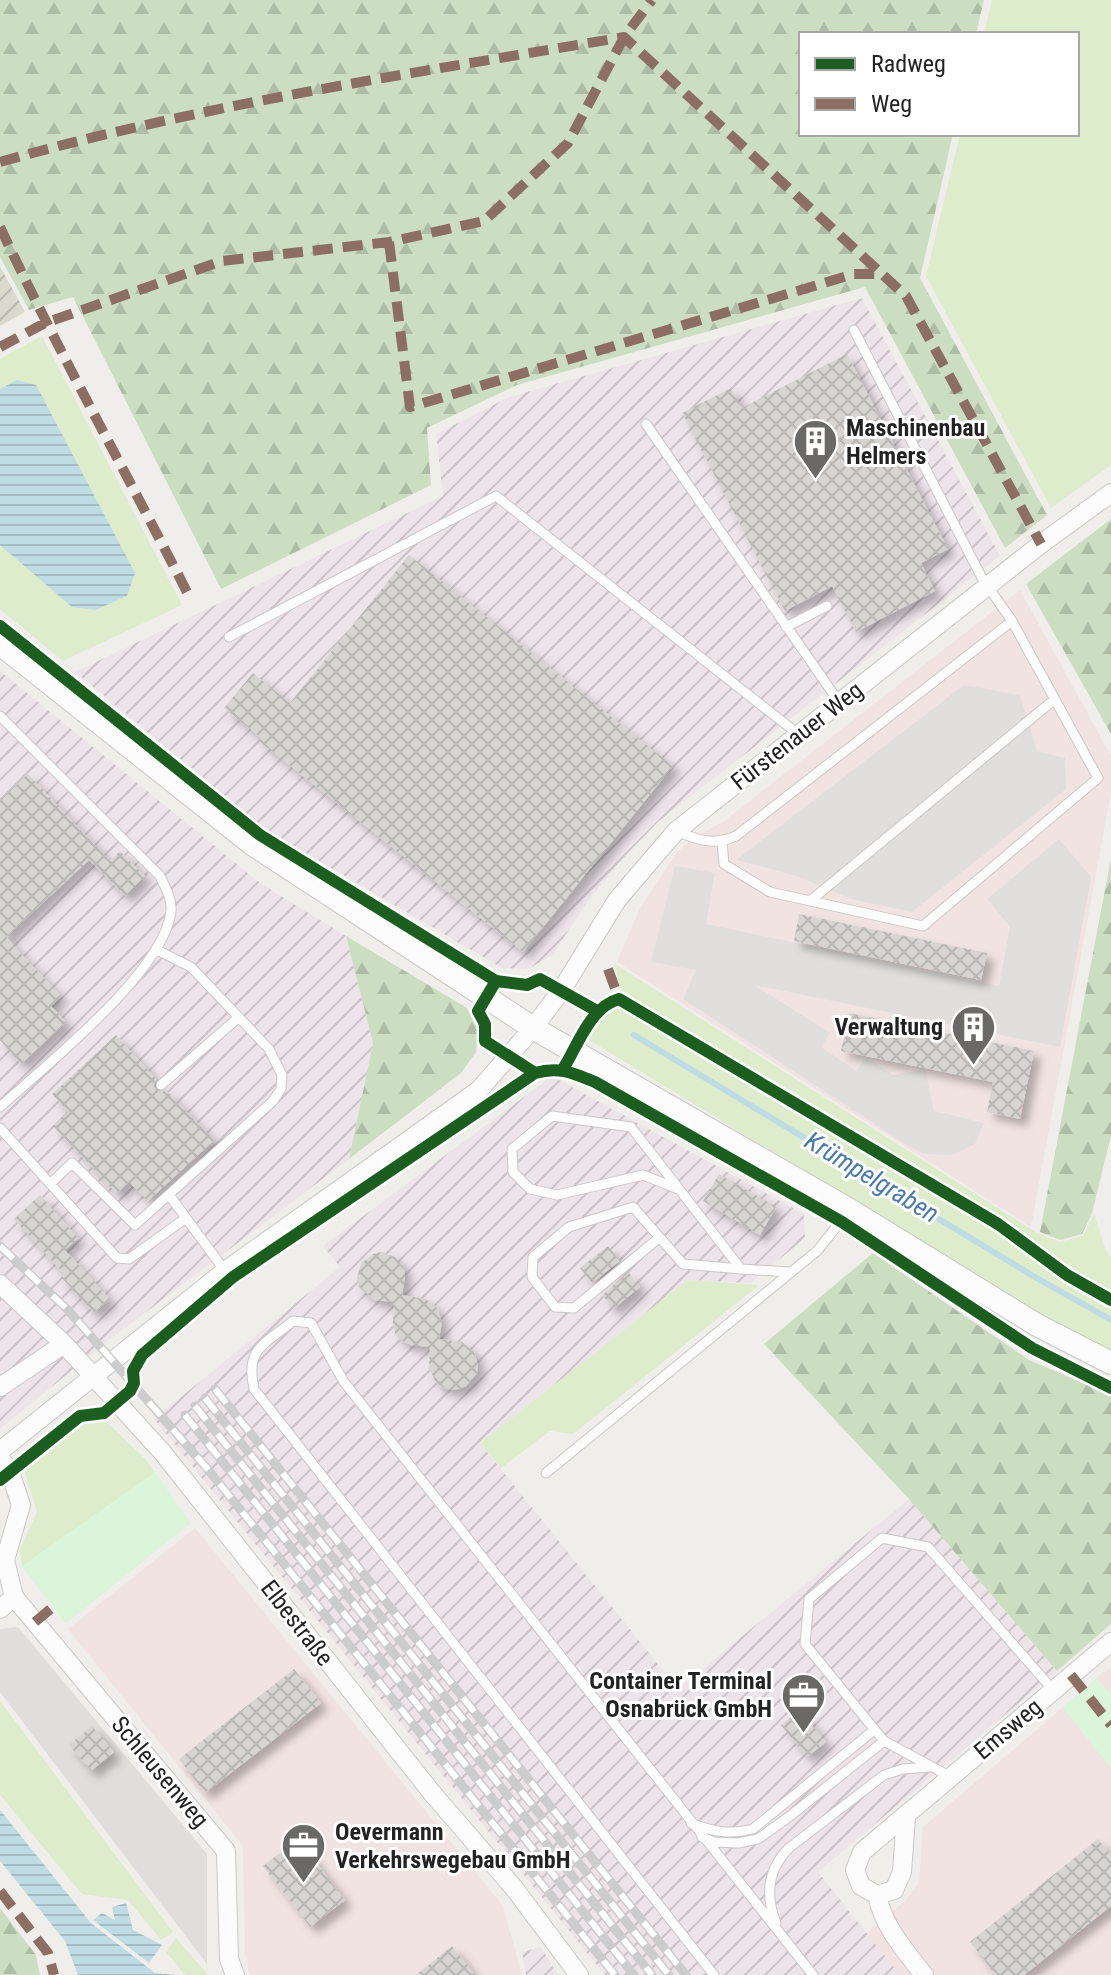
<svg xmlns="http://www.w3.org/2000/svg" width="1111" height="1975" font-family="'Roboto Condensed',sans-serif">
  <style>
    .residential { fill: #dfdedc }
    .commercial { fill: #f1e3e1 }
    .industrial { fill: url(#industrial-furrows) }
    .construction { fill: url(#construction-furrows) }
    .grass { fill: #ddeccb }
    .forest { fill: url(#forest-firs) }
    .park { fill: #daf5da }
    .parking { fill: #e0dfde }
    .water { fill: url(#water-rules) }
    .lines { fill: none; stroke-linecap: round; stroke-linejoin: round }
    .stream { stroke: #bfdbe3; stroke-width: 6 }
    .building { fill: url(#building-cross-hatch); filter: url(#shadow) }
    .service-casing { stroke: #c9c8c7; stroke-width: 11 }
    .minor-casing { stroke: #c9c8c7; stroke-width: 20 }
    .tertiary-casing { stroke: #c9c8c7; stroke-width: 24 }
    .service { stroke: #fdfcfc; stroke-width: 9 }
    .minor { stroke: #fdfcfc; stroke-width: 18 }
    .tertiary { stroke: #fdfcfc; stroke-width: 22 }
    .rail-casing { stroke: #ccc; stroke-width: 9 }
    .rail { stroke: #fff; stroke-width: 6; stroke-dasharray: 18; stroke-linecap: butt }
    .quiet { stroke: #8d6e63; stroke-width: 10; stroke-dasharray: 20 10; stroke-linecap: butt }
    .cycleway-casing { stroke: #fff; stroke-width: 17 }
    .cycleway { stroke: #1b5e20; stroke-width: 12 }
    .labels { text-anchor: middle; stroke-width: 6; stroke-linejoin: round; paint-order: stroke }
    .poi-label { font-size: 24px; font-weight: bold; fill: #222; stroke: #fff; text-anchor: start }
    .street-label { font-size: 24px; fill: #222; stroke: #fff }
    .water-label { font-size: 26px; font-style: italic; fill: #4a7aab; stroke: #fff }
  </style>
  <defs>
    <pattern id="industrial-furrows" width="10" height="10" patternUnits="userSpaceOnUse" patternTransform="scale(2)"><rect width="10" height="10" fill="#ede4e9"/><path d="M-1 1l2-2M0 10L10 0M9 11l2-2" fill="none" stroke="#cbc3c8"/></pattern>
    <pattern id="construction-furrows" width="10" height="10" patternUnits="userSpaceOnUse" patternTransform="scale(2)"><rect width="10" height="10" fill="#d9d9cd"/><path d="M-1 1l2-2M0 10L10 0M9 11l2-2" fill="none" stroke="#babab0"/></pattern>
    <pattern id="forest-firs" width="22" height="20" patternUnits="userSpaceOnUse" patternTransform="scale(2)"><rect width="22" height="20" fill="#cbdec1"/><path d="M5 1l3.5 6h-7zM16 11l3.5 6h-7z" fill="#aebea6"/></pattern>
    <pattern id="water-rules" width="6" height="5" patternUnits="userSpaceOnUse" patternTransform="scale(2)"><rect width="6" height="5" fill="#bfdbe3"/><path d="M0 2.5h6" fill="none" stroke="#a4bcc2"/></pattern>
    <pattern id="building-cross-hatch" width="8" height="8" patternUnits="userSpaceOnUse" patternTransform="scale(2)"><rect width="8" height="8" fill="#d7d4d2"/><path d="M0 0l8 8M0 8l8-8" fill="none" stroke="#b8b6b4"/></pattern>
    <filter id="shadow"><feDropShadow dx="7" dy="7" stdDeviation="4" flood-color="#0004"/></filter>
  </defs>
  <rect width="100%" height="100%" fill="#f0eeeb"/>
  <path class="residential" d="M18 1627 207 1854V1964L0 1692V1629Z"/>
  <path class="commercial" d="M1020 590 1111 756V792L1031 1227 617 962 639 910 676 853 694 838 724 821Z
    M195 1528 503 1906 522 1975H250L245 1954 243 1846 68 1629Z
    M1111 1666V1975H900L866 1933 905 1901 919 1883 923 1827Z"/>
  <path class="industrial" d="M862 298 1000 556 659 821 624 857 591 897 552 955 528 969 502 968 268 831 75 672 443 496 436 434 509 397Z
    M0 671 260 883 346 936 373 1043 349 1159 113 1337 0 1429Z
    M552 1076 804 1214 805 1238 751 1283 688 1280 480 1443 678 1689 909 1499 1057 1671 818 1872 900 1975H605L154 1419 340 1267 323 1246Z
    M541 1947 558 1975H526L522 1952Z"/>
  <path class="construction" d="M0 266 25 312 0 326Z"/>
  <path class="grass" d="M992 0H1111V465L1051 508 926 276 960 134H1077V34H984Z
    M42 336 182 605 63 661 0 609V359Z
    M615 964 1037 1233 1060 1242 1083 1236 1094 1214 1106 1251 1111 1257V1351L1043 1316 589 1040C599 1021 600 1007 625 1008L631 999 620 987Z
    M688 1280 759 1285 573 1434 550 1431 501 1468 480 1443Z
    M105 1420 146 1460 190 1523 66 1623 22 1566 20 1550 37 1512 24 1469 82 1422Z
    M0 1701 173 1932 161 1940 128 1900 82 1894 0 1795Z
    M176 1938 208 1975H185L166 1952Z"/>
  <path class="forest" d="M0 0H984L976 34H801V134H953L920 278 1047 515 1005 548 865 287 517 385 427 428 431 485 221 589 73 297 29 310 0 257Z
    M1111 519V734L1026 584Z
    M1111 858V1136L1092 1213 1082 1234 1060 1240 1040 1232Z
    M346 936 467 1008 478 1030 476 1052 461 1073 349 1159 373 1043Z
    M873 1253 1029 1360 1111 1395V1624L1057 1671 909 1499 764 1344Z
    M0 1908 36 1955 40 1975H0Z"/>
  <path class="park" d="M155 1472 190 1523 66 1623 22 1566Z
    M1097 1678 1111 1695V1768L1063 1708Z"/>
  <path class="parking" d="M964 685 1020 695 1037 751 1065 758 1066 789 912 912 851 899 797 876 736 860Z
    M1059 839 1091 877 1060 1047 754 985 830 1033 821 1047 856 1071 866 1057 893 1075 925 1069 934 1111 984 1123 975 1144 952 1155 924 1154 907 1145 683 999 696 970 651 962 675 866 715 873 706 924 999 986 1010 927 987 899Z"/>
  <path class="water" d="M17 380 36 385 135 573 127 596 95 610 72 607 0 545V389Z
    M0 1810 91 1923 155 1973 176 1975H78L65 1941 0 1861Z
    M126 1903 133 1930 162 1945 149 1963 93 1920 102 1913 115 1920 112 1907Z"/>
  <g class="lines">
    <path class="stream" d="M634 1035 1035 1277 1111 1320"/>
  </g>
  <path class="building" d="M847 354 948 549 921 563 935 591 856 632 832 586 785 611 682 413 731 388 742 408Z
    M409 555 673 766 523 952 259 741 261 738 224 708 253 673 290 703Z
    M28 774 110 861 120 851 145 876 125 896 89 860 6 937 61 996 51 1006 66 1022 21 1064 0 1040V800Z
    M799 914 987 953 981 980 794 941Z
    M849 1013 1034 1051 1020 1119 987 1112 993 1082 841 1051Z
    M116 1035 156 1079 154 1086 156 1090 162 1092 166 1090 214 1140 148 1201 129 1182 117 1194 53 1126 68 1112 52 1094Z
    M719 1174 776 1207 760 1235 703 1201Z
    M40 1195 78 1238 65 1250 110 1299 94 1313 61 1277 64 1274 14 1219Z
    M608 1246 620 1261 592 1283 580 1268Z
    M381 1252 395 1257 404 1268 405 1277 402 1295 426 1299 437 1308 442 1322 439 1339 462 1342 474 1352 478 1365 477 1373 466 1386 455 1390 447 1389 436 1383 429 1368 430 1347 411 1345 400 1340 395 1333 393 1324 394 1302 374 1300 359 1287 357 1279 361 1263 373 1254Z
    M629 1273 640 1287 613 1309 602 1295Z
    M294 1669 321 1703 205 1793 179 1759Z
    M800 1710 826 1742 807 1757 781 1725Z
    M92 1726 114 1752 91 1771 69 1745Z
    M298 1839 345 1900 310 1927 263 1866Z
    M1098 1839 1111 1855V1906L1024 1975H996L970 1942Z
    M452 1946 475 1975H416Z"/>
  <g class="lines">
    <defs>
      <path id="service" d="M646 424 839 702
        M786 627 827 606
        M229 637 496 496 798 734
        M0 716 160 876C165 887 172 898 171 911 165 971 45 1066 0 1107
        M676 831C698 840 713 846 736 836L1012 621
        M722 842 724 864 770 892 923 926 1098 778 1012 621 982 578 854 330
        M810 901 1055 699
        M161 1085 239 1017
        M0 1128 117 1258 129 1259 186 1218 225 1271
        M50 1184 72 1163 135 1225 273 1101 281 1089 282 1075 269 1049 191 967 157 950
        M678 1189 643 1175 557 1195 530 1189 513 1172 512 1149 552 1116 631 1127 741 1269 790 1272
        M170 1196 186 1218
        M659 1238 574 1308 555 1307 532 1277 533 1257 569 1227 633 1207 683 1264 741 1269
        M546 1473 817 1251 850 1210
        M951 1777 884 1741 805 1644 809 1599 882 1538 928 1547 1053 1690
        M691 1823C713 1832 730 1835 753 1829L874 1730
        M702 1837 714 1842 738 1843 758 1839 790 1816 884 1741
        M776 1923C765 1895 768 1869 789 1848L884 1775 903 1769 930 1767
        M714 1975 254 1389C245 1348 264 1345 293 1321L311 1323 344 1382 813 1975"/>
      <path id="minor" d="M0 1284 64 1344 163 1453 432 1793 514 1888 579 1975
        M0 1387 64 1344
        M0 1451 225 1271 479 1090 533 1028 561 991 617 900 676 831 1041 544 1111 493
        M0 1458 10 1472 21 1505 5 1560 14 1597
        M0 1609 14 1597 226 1851 229 1959 235 1975
        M906 1817 902 1872 894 1890 877 1895 861 1886 855 1870 862 1852 1111 1642
        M877 1895C884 1928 904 1949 924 1975"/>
      <path id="tertiary" d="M0 644 252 844 533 1028 850 1210 1037 1325 1111 1363"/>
    </defs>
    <use href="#service" class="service-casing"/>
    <use href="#minor" class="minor-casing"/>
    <use href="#tertiary" class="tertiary-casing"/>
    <use href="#service" class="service"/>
    <use href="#minor" class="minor"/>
    <use href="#tertiary" class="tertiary"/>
    <defs>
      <path id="rail" d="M0 1246 67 1309 206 1467 615 1975
        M215 1389 686 1975
        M205 1398 669 1975
        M195 1406 652 1975
        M185 1415 634 1975"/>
    </defs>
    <use href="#rail" class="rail-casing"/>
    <use href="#rail" class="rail"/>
    <path class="quiet" d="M0 162C204 104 415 73 624 37L882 274
      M0 227C59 353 127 474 190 598
      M389 242 410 407 854 274H882L906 296 1041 544
      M0 347 45 323 222 261 389 242 484 221 568 143 624 37 652 0
      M608 969 619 999
      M35 1622 53 1607
      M1071 1675 1111 1725
      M0 1891 48 1953 54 1975"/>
    <defs>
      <path id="cycleway" d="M0 626 260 835 496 981 527 985 540 979 597 1011
        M496 981 478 1011 485 1024V1041L535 1073
        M563 1069C578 1045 590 1007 619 999L998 1224 1067 1275 1111 1300
        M0 1480 80 1416 104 1413 130 1391 134 1383 133 1371 142 1355 233 1277 535 1073C559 1066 573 1073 595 1082L842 1222 1032 1348 1111 1388"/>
    </defs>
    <use href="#cycleway" class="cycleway-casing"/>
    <use href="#cycleway" class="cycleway"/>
  </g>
  <defs>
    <symbol id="building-pin" viewBox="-11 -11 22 30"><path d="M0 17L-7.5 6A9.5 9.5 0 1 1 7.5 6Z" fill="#6a6968" stroke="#fff"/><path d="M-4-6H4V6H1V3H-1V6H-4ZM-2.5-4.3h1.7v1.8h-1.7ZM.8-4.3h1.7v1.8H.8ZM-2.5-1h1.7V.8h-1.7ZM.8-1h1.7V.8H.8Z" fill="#fff"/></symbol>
    <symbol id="office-pin" viewBox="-11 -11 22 30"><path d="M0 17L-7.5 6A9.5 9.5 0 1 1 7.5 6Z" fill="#6a6968" stroke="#fff"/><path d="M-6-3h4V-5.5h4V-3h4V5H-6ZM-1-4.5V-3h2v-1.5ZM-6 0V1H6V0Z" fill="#fff"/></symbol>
  </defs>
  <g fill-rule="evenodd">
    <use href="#building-pin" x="790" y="416" width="51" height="69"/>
    <use href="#building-pin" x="948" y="1002" width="51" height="69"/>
    <use href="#office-pin" x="778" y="1670" width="51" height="69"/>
    <use href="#office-pin" x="278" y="1820" width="51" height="69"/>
  </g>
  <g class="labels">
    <g class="poi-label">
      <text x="846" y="436">Maschinenbau<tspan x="846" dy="28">Helmers</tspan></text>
      <text x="943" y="1035" text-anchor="end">Verwaltung</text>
      <text x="772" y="1689" text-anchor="end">Container Terminal<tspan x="772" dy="28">Osnabrück GmbH</tspan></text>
      <text x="335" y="1840">Oevermann<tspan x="335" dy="28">Verkehrswegebau GmbH</tspan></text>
    </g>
    <g class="street-label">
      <text transform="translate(797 736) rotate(-38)" y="8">Fürstenauer Weg</text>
      <text transform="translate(297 1623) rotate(52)" y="8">Elbestraße</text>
      <text transform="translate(1008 1729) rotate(-40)" y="8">Emsweg</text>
      <text transform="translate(160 1772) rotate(50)" y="8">Schleusenweg</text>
    </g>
    <g class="water-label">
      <text transform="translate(872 1177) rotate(31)" y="9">Krümpelgraben</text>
    </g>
  </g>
  <rect x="799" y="32" width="280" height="104" fill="#ffffff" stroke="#a7a7a7" stroke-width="2"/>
  <rect x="815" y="58" width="40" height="12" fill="#1b5e20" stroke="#a7a7a7" stroke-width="2"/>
  <text x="871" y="72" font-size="24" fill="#222222">Radweg</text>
  <rect x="815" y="98" width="40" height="12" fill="#8d6e63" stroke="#a7a7a7" stroke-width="2"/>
  <text x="871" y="112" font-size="24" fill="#222222">Weg</text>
</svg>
